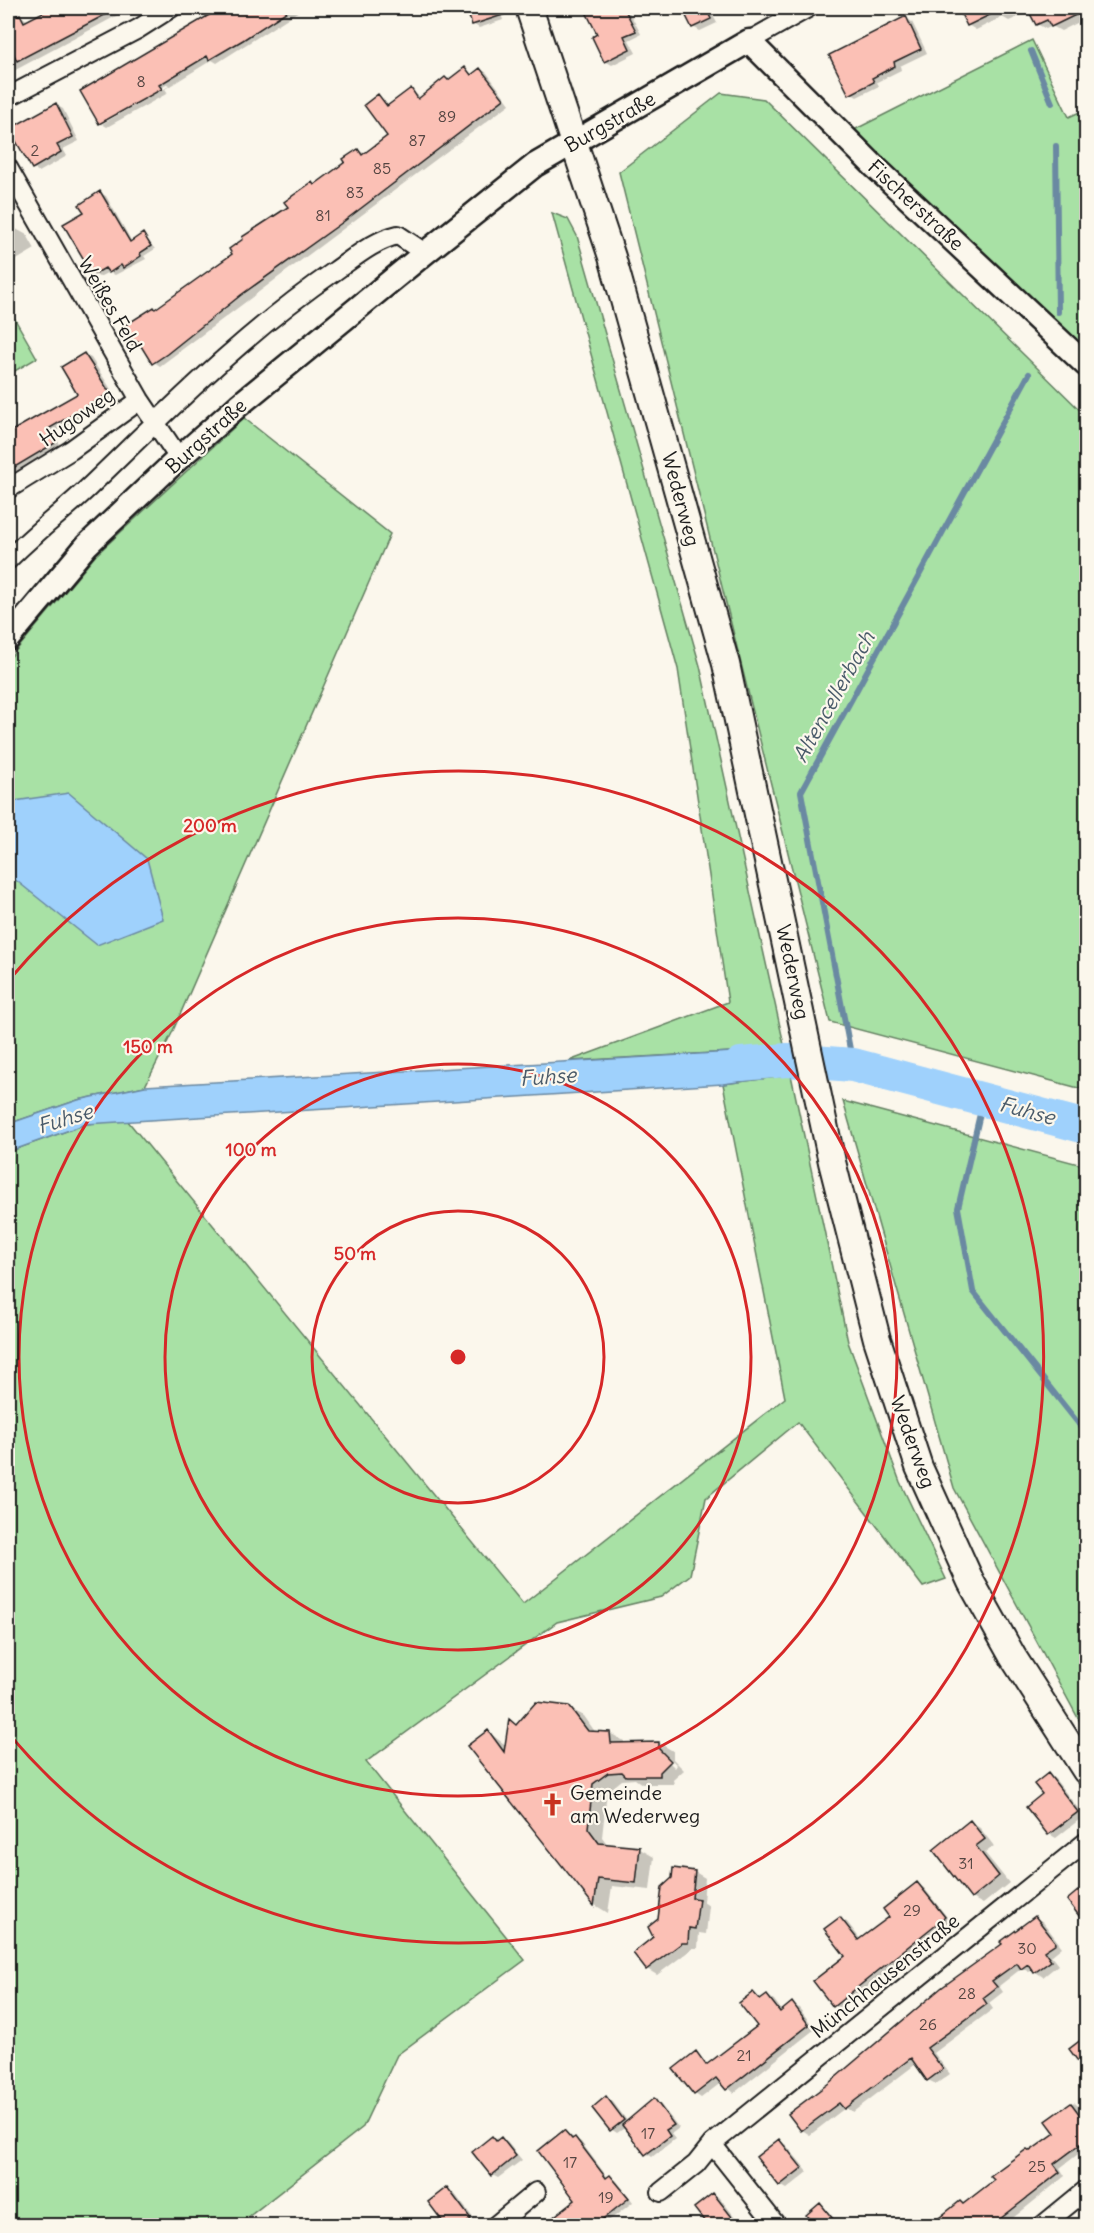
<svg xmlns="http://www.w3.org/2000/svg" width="1094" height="2233" font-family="Delius,sans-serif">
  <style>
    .green { fill: #a8e1a5; stroke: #627e60; stroke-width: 1.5 }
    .water { fill: #9fd1fc; stroke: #6b89a2; stroke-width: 1.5 }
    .shadow { fill: #0003; fill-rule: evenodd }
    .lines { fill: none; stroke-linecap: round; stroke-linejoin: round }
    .stream { stroke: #6b89a2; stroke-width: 6 }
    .river { stroke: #9fd1fc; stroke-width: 34 }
    .building { fill: #fbc0b5; stroke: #1c1c1c; stroke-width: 1.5 }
    .minor-casing { stroke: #1c1c1c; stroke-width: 22 }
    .tertiary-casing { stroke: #1c1c1c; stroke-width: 27 }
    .secondary-casing { stroke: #1c1c1c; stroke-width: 30 }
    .minor { stroke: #fbf7ec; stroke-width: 18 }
    .tertiary { stroke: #fbf7ec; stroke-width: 22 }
    .secondary { stroke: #fbf7ec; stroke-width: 26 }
    .ring { fill: none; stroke: #d62828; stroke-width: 3 }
    .labels { text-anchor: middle; stroke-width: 4.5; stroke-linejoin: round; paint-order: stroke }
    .number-label { font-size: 16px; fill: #544542 }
    .street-label { font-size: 20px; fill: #1c1c1c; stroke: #fbf7ec }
    .poi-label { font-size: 20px; fill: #1c1c1c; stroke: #fbf7ec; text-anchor: start }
    .water-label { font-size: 21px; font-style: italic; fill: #4a5b6a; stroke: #fbf7ec }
    .centre { fill: #d62828; stroke: #fbf7ec; stroke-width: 3 }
    .ring-label { font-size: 18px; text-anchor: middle; font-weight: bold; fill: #d62828; stroke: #fbf7ec; stroke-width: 4.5; stroke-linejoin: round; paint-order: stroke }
  </style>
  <rect width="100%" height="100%" fill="#fbf7ec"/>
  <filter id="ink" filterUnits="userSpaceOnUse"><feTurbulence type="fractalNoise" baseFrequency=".0167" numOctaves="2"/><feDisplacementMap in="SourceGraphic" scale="12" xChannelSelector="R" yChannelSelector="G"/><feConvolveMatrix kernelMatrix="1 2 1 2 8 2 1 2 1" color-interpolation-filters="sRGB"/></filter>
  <g filter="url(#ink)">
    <path class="green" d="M1032 40 1069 117 1086 109V349L852 131Z
      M721 93 764 99 1086 416V1090L830 1022 619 172Z
      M552 213 568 219 577 236 700 666 785 1049 569 1061 728 1002 678 669Z
      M8 307 37 358 8 375Z
      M244 418 390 534 172 1033 145 1086 78 1100 8 1124V660L96 555Z
      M791 1075 848 1342 900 1482 946 1579 923 1587 798 1422 706 1498 690 1575 661 1597 557 1622 366 1762 525 1960 397 2055 363 2127 238 2225 8 2226V1152L86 1124 127 1120 523 1604 785 1398 723 1084Z
      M843 1101 1086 1166V1733L954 1488Z"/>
    <path class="water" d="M69 793 147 859 163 919 97 945 8 874V802Z
      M785 1049 791 1075 723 1084 86 1124 8 1152V1124L78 1100 145 1086Z"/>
    <path class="shadow" d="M54 8H131L8 74V22L20 15 28 21Z
      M224 8H310L305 11 302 9 217 63 212 60 165 89 168 93 107 127 102 124 169 86 168 84 100 123 82 92Z
      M467 8H499L503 20 479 28 473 24Z
      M586 8H627L641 34 629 40 636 53 612 65 605 61 599 35Z
      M684 8H709L717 23 700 31 693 27Z
      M959 8H1086V9L1077 13 1081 21 1061 31 1052 26 1046 29 1037 24 1031 11 1009 21 1002 17 976 30 968 25Z
      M906 18 912 22 927 53 900 66 901 70 877 82 879 86 857 97 850 93Z
      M465 69 473 75 481 69 487 73 510 104 160 366 154 362 142 346 140 347 133 343 156 310 234 254 290 208 312 183 316 186 347 163 358 150 365 154 389 136 378 96 389 106 411 90 421 98 445 78 450 81Z
      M56 105 63 109 79 141 63 149 67 156 39 172 33 168Z
      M100 193 106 196 132 242 143 235 155 249 144 256 146 259 115 275 109 272 99 277 94 274 86 213Z
      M8 215 16 229 27 235 35 249 8 265Z
      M84 354 91 358 116 397 53 433 61 446 8 478V435L79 395Z
      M569 1708 584 1716 596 1733H610L624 1741V1744L659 1743 673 1751V1759L684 1770 673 1780 674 1784H642L635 1779 622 1780 607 1792 602 1837 608 1845 640 1849 654 1857 650 1890 612 1886 608 1913 595 1905 469 1746 488 1732 507 1746 517 1726ZM657 1750H661L677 1765 675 1768Z
      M1048 1775 1055 1779 1084 1816 1056 1838 1049 1834 1044 1794Z
      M970 1822 980 1828 994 1846 985 1853 1009 1883 983 1904 972 1898Z
      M695 1872 705 1878 703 1902 709 1906 706 1934 699 1933 698 1948H693L657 1975 647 1969 655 1937Z
      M918 1884 924 1888 950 1921 840 2009 834 2005 847 1956 840 1919 847 1922 861 1940 891 1918Z
      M1086 1886V1923L1069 1900Z
      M1035 1917 1043 1922 1062 1947 1051 1956 1058 1965 1043 1977 1033 1970 1029 1972 1022 1968 999 1986 1003 1992 989 2003 993 2009 934 2053 950 2074 936 2084 928 2080 916 2064 853 2112 845 2108 810 2135 802 2130 790 2114Z
      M753 1994 762 2000 768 1996 774 2000 783 2012 792 2004 799 2008 815 2029 734 2093 722 2082 701 2098 695 2094 696 2053 709 2065 759 2027Z
      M606 2098 613 2102 628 2122 655 2100 660 2104 679 2128 671 2134 675 2139 652 2157 646 2153 626 2127 617 2133 611 2129Z
      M1074 2102 1086 2114V2148L1060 2168 1065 2176 1003 2226H931L961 2203 964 2205 1057 2133 1048 2122Z
      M564 2132 581 2142 608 2178 616 2180 633 2202 606 2223 608 2226H545L577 2200Z
      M492 2138 507 2142 522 2160 498 2178 492 2175Z
      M779 2141 786 2145 808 2172 787 2189 780 2185 758 2157Z
      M447 2189 454 2193 477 2223 474 2226H448Z
      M714 2195 720 2198 742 2226H710Z
      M820 2205 835 2221 829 2226H816Z"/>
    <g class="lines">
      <path class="stream" d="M1031 51 1052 103
        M1056 146 1058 312
        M853 1065 801 792 1029 374
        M983 1101 958 1208 973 1291 1086 1433"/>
      <path class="river" d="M741 1064 787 1060 853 1065 1086 1127"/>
    </g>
    <path class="building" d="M51 8H118L17 61 8 42V20L20 14 24 22Z
      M221 8H292L243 40 209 60 207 56 159 85 162 89 99 124 80 91Z
      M466 8H514L515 11 472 25Z
      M584 8H624L636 31 624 36 630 49 604 62 592 37 597 34Z
      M682 8H706L711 19 692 28Z
      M958 8H1004L967 26Z
      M1027 8H1086V10L1051 27 1047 20 1036 25Z
      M906 16 921 49 894 62 895 66 872 78 874 82 849 95 829 55Z
      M465 67 471 75 480 68 504 99 343 222 241 295 167 354 152 364 138 341 132 345 121 328 154 307 155 309 232 254 229 249 243 239 242 237 288 207 284 202 312 182 314 185 345 162 343 159 358 149 362 155 387 136 364 105 378 94 387 106 411 88 418 99 445 77 448 80Z
      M56 103 73 137 57 145 61 152 32 169 9 129Z
      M100 191 130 242 143 233 151 246 140 253 141 256 123 268 121 265 109 273 105 268 93 275 63 224 84 212 79 205Z
      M84 353 110 393 48 429 55 443 8 471V433L77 394 61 367Z
      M536 1702 569 1706 588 1731 610 1732 611 1743 659 1742V1749L671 1761 660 1772V1776H626L622 1772 608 1773 593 1784 588 1828 599 1843 640 1847 636 1883 598 1879 594 1906 467 1746 488 1730 504 1752 509 1719 516 1725Z
      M1048 1773 1078 1812 1048 1835 1026 1807 1042 1794 1034 1784Z
      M970 1820 985 1839 976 1846 999 1876 971 1899 933 1850Z
      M673 1868 695 1871 692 1898 699 1899 695 1929 689 1928 688 1943H682L646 1970 633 1953 653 1937 648 1927 658 1919 662 1887 672 1878Z
      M917 1882 945 1917 833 2007 813 1981 845 1956 824 1929 840 1917 858 1940 889 1917 883 1909Z
      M1086 1884V1925L1067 1900Z
      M1035 1916 1056 1943 1044 1951 1051 1961 1034 1973 1028 1964 1021 1969 1017 1963 992 1981 997 1987 983 1998 987 2004 927 2048 943 2069 927 2081 911 2058 844 2109 839 2103 801 2131 788 2114 829 2083 941 1988 1002 1944 1000 1942Z
      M753 1992 760 2000 767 1995 780 2012 792 2002 809 2025 726 2090 716 2078 694 2095 673 2069 696 2051 706 2065 757 2026 739 2003Z
      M1086 2036V2072L1069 2049Z
      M606 2096 624 2120 610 2131 592 2108Z
      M654 2098 674 2125 666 2130 670 2136 645 2155 622 2125Z
      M1071 2103 1086 2123V2140L1054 2164 1060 2172 991 2226H929L960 2201 963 2204 994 2180 990 2176 1027 2149 1030 2151 1055 2133 1046 2121Z
      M564 2130 572 2139 575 2137 606 2178 610 2175 629 2198 594 2226H542L575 2200 538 2151Z
      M492 2136 496 2141 501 2137 516 2156 491 2176 472 2152Z
      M779 2139 802 2168 779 2186 756 2157Z
      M447 2187 471 2219 463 2226H446L428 2202Z
      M713 2193 739 2226H708L694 2208Z
      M820 2203 833 2219 824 2226H814L806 2215Z"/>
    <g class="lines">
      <defs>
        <path id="minor" d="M749 41 808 8
          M8 97 138 29 171 8
          M8 168 140 400 179 458
          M8 489 71 450 140 400
          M8 560C33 534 63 512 89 487 168 411 244 333 335 271 355 257 375 240 398 235L425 253
          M661 2192 696 2164 712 2144
          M495 2226 536 2192
          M777 2226 712 2144 1086 1842
          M1042 2226 1086 2190"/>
        <path id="tertiary" d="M8 639 87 545 179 458 239 405 425 253 535 165 749 41 875 167 1086 365"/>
        <path id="secondary" d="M529 8 612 257 726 664 832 1162 877 1339 919 1467 971 1582 1013 1657 1086 1771"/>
      </defs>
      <use href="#minor" class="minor-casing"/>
      <use href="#tertiary" class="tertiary-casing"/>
      <use href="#secondary" class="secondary-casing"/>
      <use href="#minor" class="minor"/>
      <use href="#tertiary" class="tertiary"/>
      <use href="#secondary" class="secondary"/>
    </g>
  </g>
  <g class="ring">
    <circle cx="458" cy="1357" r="146"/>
    <circle cx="458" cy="1357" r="293"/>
    <circle cx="458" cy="1357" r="439"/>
    <path d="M9 980A586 586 0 1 1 9 1734"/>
  </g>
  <defs>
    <symbol id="church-bare" viewBox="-9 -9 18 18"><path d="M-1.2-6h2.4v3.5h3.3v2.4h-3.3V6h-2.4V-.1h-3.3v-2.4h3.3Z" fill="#c8321e" stroke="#fbf7ec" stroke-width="2.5" paint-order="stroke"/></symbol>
  </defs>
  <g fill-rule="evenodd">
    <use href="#church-bare" x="536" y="1788" width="33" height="33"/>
  </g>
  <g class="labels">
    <g class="number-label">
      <text x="141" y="87">8</text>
      <text x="447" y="122">89</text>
      <text x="417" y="146">87</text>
      <text x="35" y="156">2</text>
      <text x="382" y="174">85</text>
      <text x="355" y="198">83</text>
      <text x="323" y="221">81</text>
      <text x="966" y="1869">31</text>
      <text x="912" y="1916">29</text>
      <text x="1027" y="1954">30</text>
      <text x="967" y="1999">28</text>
      <text x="928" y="2030">26</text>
      <text x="744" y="2061">21</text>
      <text x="648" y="2139">17</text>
      <text x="570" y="2168">17</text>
      <text x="1037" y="2172">25</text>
      <text x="606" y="2203">19</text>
    </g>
    <g class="street-label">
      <text transform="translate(610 122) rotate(-30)" y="7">Burgstraße</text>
      <text transform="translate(916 205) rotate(43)" y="7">Fischerstraße</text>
      <text transform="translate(110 304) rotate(60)" y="7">Weißes Feld</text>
      <text transform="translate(77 417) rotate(-35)" y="7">Hugoweg</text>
      <text transform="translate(206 436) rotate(-42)" y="7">Burgstraße</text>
      <text transform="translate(681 499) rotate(75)" y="7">Wederweg</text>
      <text transform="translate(793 972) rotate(78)" y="7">Wederweg</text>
      <text transform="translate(913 1442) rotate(70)" y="7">Wederweg</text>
      <text transform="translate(885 1976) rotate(-39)" y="7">Münchhausenstraße</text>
    </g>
    <g class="poi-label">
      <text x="570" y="1800">Gemeinde<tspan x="570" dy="23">am Wederweg</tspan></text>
    </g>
    <g class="water-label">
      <text transform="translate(834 697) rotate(-61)" y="7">Altencellerbach</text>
      <text transform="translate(548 1077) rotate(-4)" y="7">Fuhse</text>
      <text transform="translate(1027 1111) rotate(15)" y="7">Fuhse</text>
      <text transform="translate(65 1119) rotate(-17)" y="7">Fuhse</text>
    </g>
  </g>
  <circle cx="458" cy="1357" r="9" class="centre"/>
  <g class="ring-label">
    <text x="210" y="832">200 m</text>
    <text x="148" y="1053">150 m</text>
    <text x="251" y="1156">100 m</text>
    <text x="355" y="1260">50 m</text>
  </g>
  <rect width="1094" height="2233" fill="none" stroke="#fbf7ec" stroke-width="30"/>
  <rect x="15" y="15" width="1064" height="2203" fill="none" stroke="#1c1c1c" stroke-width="2" filter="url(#ink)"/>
</svg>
